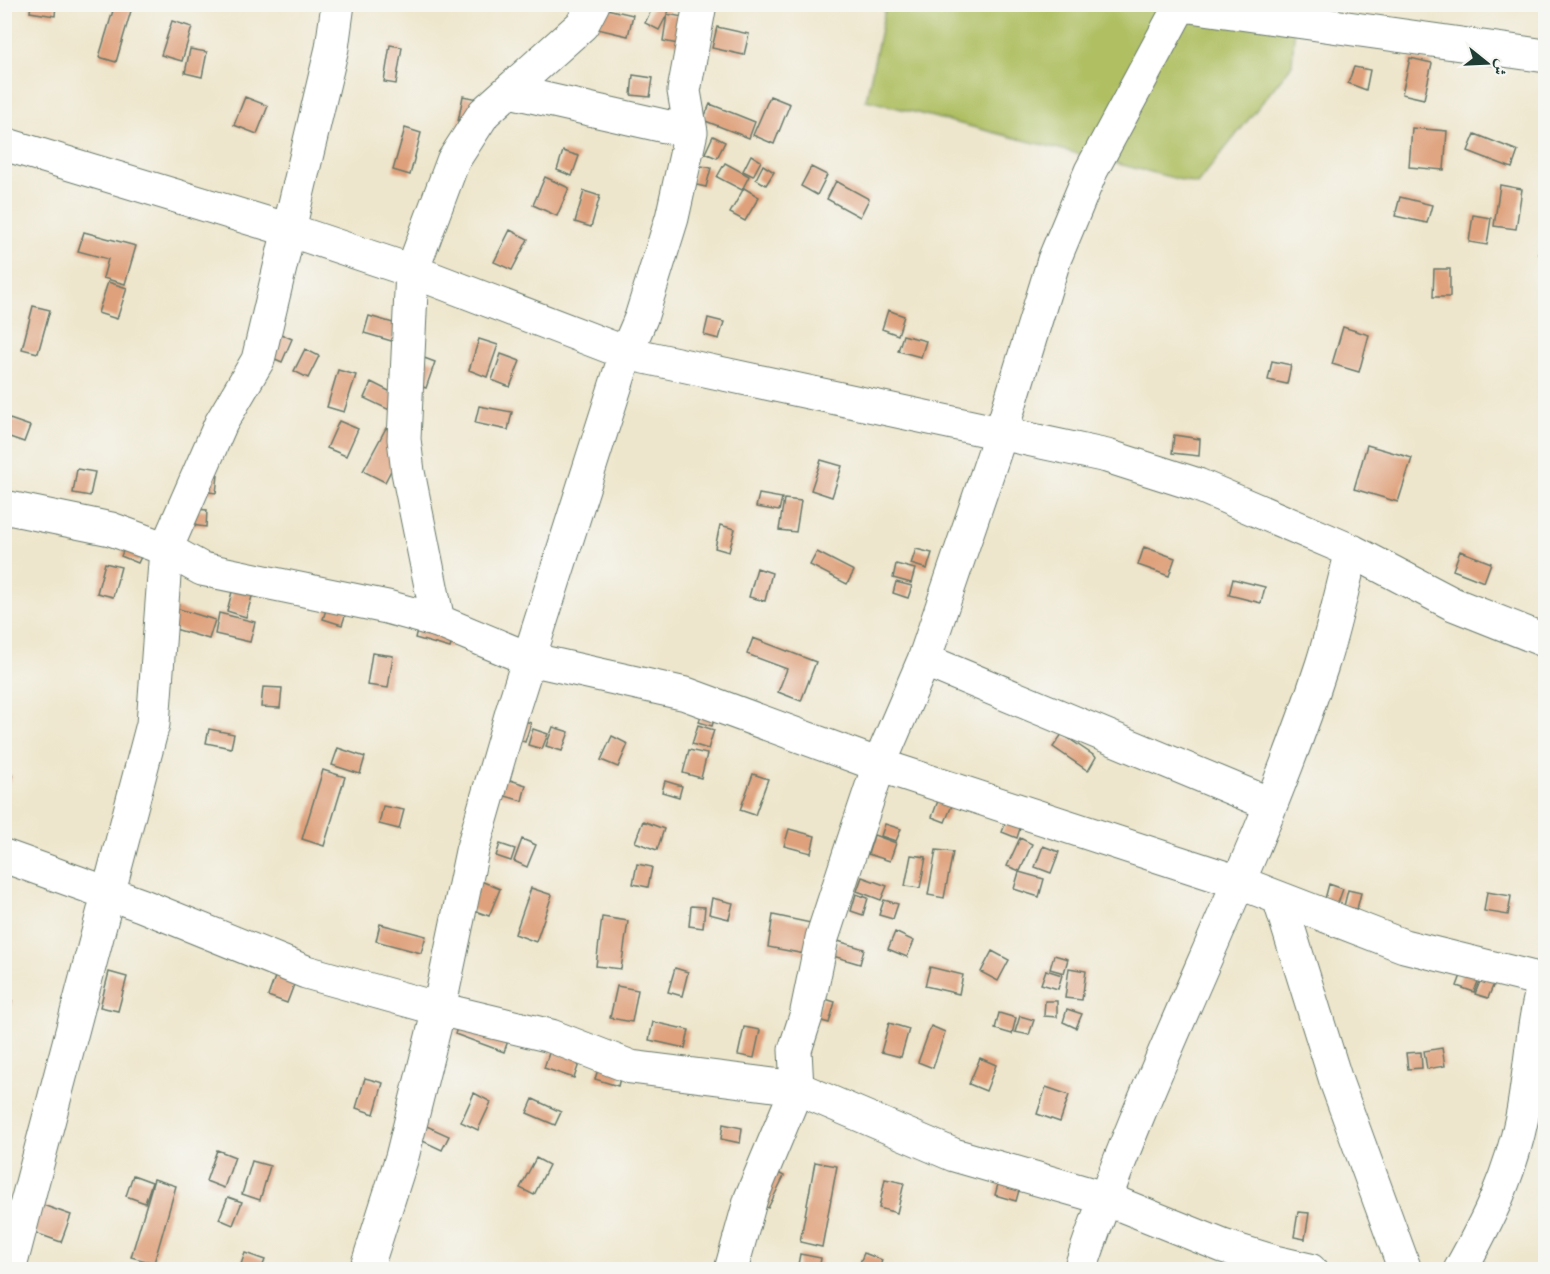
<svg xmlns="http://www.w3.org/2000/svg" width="1550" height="1274" font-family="'IM FELL DW Pica',Amiri,serif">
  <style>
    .grass { fill: #afbf62; stroke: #677e4b; stroke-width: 1.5 }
    .building { fill: #dfa17c }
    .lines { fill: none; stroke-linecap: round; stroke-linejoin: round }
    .minor-casing { stroke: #677869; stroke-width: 35 }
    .minor { stroke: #fff; stroke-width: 33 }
  </style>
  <rect width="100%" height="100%" fill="#f6f6f2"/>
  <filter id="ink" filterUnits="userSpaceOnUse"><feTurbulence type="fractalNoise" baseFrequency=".0167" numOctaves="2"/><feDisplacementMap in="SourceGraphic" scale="12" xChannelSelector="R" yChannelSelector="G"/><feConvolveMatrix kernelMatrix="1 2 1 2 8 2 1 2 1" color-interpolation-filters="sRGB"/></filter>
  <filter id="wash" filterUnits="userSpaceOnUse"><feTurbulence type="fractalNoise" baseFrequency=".008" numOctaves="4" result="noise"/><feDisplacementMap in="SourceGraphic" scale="24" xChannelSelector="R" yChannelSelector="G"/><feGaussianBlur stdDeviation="1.35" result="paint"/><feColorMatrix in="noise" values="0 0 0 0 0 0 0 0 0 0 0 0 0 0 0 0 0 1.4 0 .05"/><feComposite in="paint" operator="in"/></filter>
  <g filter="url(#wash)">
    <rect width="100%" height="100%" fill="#eee6cc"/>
    <path class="grass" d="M886 5H1296L1292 65 1197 184 866 100Z"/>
    <g id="blocks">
      <path class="building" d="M31 4H56L55 16 30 12Z
        M115 4H133L116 62 99 57Z
        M654 4 671 7 659 30 645 23Z
        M598 7 633 15 628 36 593 28Z
        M667 14 683 17 678 44 663 41Z
        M172 21 192 27 182 61 161 55Z
        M717 27 749 34 744 55 712 48Z
        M390 45 402 47 396 84 384 82Z
        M190 49 207 52 202 77 185 73Z
        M1410 58 1432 63 1424 99 1402 94Z
        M1354 67 1370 70 1366 90 1348 83Z
        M633 75 653 78 650 97 631 95Z
        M463 96 478 99 457 127Z
        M770 96 790 104 774 144 753 135Z
        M245 97 268 106 257 134 234 125Z
        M710 104 755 122 749 138 703 120Z
        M405 128 421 133 410 175 393 170Z
        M1412 128 1447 131 1444 170 1409 167Z
        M1475 134 1518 151 1512 168 1468 151Z
        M713 136 725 142 717 158 705 153Z
        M563 151 579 156 572 176 557 170Z
        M751 155 761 161 753 176 743 171Z
        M725 163 749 176 742 190 717 177Z
        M697 165 711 168 706 187 692 184Z
        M763 165 774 172 766 185 756 179Z
        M811 167 827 175 817 195 801 186Z
        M545 177 569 188 557 216 533 205Z
        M836 181 869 199 860 217 827 199Z
        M1500 185 1522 189 1516 229 1494 226Z
        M744 188 759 197 745 221 730 213Z
        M584 191 600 196 591 227 575 222Z
        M1400 197 1432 205 1427 223 1395 216Z
        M1473 215 1491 218 1487 245 1469 242Z
        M1545 227H1546V256L1539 254Z
        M510 230 528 239 512 270 494 262Z
        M84 232 136 246 125 284 103 278 108 259 78 251Z
        M1434 269H1450V297H1433Z
        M108 282 127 288 117 319 98 313Z
        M33 306 50 310 38 353 22 349Z
        M888 310 904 316 898 335 882 329Z
        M369 316 400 325 395 342 364 333Z
        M708 318 724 322 719 339 704 335Z
        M1343 327 1369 335 1359 372 1332 364Z
        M274 331 292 339 282 362 264 354Z
        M903 335 926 341 921 357 898 351Z
        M479 339 498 345 487 377 469 370Z
        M305 349 319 356 308 378 294 371Z
        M400 349 435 362 426 388 390 375Z
        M501 354 520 361 510 387 492 380Z
        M1272 361 1291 365 1287 384 1268 380Z
        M338 370 356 375 344 412 327 407Z
        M371 382 403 398 396 413 364 398Z
        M479 406 512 412 508 430 475 423Z
        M4 417 30 426 24 442 4 435Z
        M339 421 358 429 346 456 327 448Z
        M386 428 407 440 385 482 363 471Z
        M1174 435 1200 439 1199 456 1172 453Z
        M1367 445 1412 458 1398 502 1354 489Z
        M821 460 842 466 832 497 811 490Z
        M77 469 95 472 90 496 73 493Z
        M196 472 218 475 216 493 194 490Z
        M759 494 782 498 779 511 756 507Z
        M784 499 801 501 796 532 779 530Z
        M186 508 207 510 206 527 184 524Z
        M720 525 735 529 729 552 715 548Z
        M130 534 148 542 138 563 121 556Z
        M1144 547 1175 558 1169 576 1138 565Z
        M916 549 932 553 927 569 911 564Z
        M1460 551 1491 563 1484 582 1453 570Z
        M817 552 854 571 847 584 810 565Z
        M105 563 121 567 113 597 97 593Z
        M896 564 915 569 911 583 893 578Z
        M757 568 772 573 765 601 749 597Z
        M1233 579 1265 587 1261 603 1229 595Z
        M896 582 912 586 908 598 893 593Z
        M233 588 253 593 246 617 227 611Z
        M332 591 351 598 342 625 323 619Z
        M163 604 215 620 209 639 158 624Z
        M219 613 255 622 250 642 215 634Z
        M419 621 455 631 450 648 415 638Z
        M753 638 816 662 801 701 778 692 787 669 747 654Z
        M372 653 393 656 388 688 367 685Z
        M263 687 282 688 280 708 261 707Z
        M703 709 716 713 712 726 699 722Z
        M515 718 531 723 525 742 510 737Z
        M698 725 714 730 708 749 692 744Z
        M553 727 569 732 562 751 546 746Z
        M209 729 234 734 231 748 206 743Z
        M533 729 548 734 542 749 528 745Z
        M1062 734 1096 757 1088 771 1053 747Z
        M612 736 628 744 618 767 601 760Z
        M338 748 365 757 360 774 332 765Z
        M689 750 707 754 701 778 683 773Z
        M323 770 345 777 324 846 302 839Z
        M4 773 12 776 4 792Z
        M491 774 526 785 522 801 486 790Z
        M753 774 768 779 755 815 740 810Z
        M665 781 682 786 679 797 662 792Z
        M939 798 953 803 945 822 932 817Z
        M383 806 404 810 399 829 379 824Z
        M1008 817 1022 822 1017 838 1002 832Z
        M643 821 664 829 657 850 635 842Z
        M885 824 901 829 896 841 881 836Z
        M789 829 815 836 811 853 784 846Z
        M874 835 896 843 890 861 868 854Z
        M1020 838 1032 844 1020 871 1007 866Z
        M522 839 536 845 527 867 514 861Z
        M500 844 515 849 511 861 496 856Z
        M1043 846 1059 852 1051 873 1035 867Z
        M936 850 953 852 944 898 928 895Z
        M911 855 926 857 920 888 905 886Z
        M637 864 652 867 648 887 633 884Z
        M1019 872 1044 879 1039 897 1014 889Z
        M862 877 887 886 881 900 857 891Z
        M481 881 500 889 489 916 470 909Z
        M1329 884 1343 889 1338 903 1325 899Z
        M531 888 552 895 536 942 515 934Z
        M1348 890 1361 893 1357 909 1344 906Z
        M1487 892 1511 896 1508 915 1484 911Z
        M856 894 868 898 863 915 851 911Z
        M712 898 733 903 729 919 709 914Z
        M884 900 898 904 893 919 879 915Z
        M691 906 705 907 703 928 689 926Z
        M773 915 811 923 805 954 768 947Z
        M602 917 628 921 621 969 596 966Z
        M380 924 426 936 421 953 376 941Z
        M895 932 914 941 907 957 888 949Z
        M838 941 864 949 860 964 833 956Z
        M992 951 1009 960 998 981 981 972Z
        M1054 955 1068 959 1064 973 1050 969Z
        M279 966 298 974 287 1003 268 996Z
        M930 967 963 975 959 994 925 986Z
        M675 968 688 972 682 996 668 992Z
        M1069 968 1086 971 1082 1000 1065 998Z
        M1046 970 1062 975 1058 989 1041 984Z
        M1463 970 1480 976 1474 992 1457 986Z
        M109 972 127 977 118 1011 100 1007Z
        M1483 974 1496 979 1488 998 1475 994Z
        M617 986 638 990 632 1022 610 1018Z
        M822 998 835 1002 829 1023 815 1019Z
        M4 999 12 1001 7 1016 4 1015Z
        M1045 1001H1057V1017L1044 1016Z
        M1067 1009 1082 1014 1076 1028 1063 1022Z
        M999 1013 1016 1018 1012 1034 995 1029Z
        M1020 1016 1034 1020 1029 1035 1015 1032Z
        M461 1017 510 1035 504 1052 455 1034Z
        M653 1022 689 1030 685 1048 649 1040Z
        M889 1023 909 1029 901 1057 881 1052Z
        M931 1026 945 1032 933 1068 918 1062Z
        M744 1027 760 1030 754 1058 738 1055Z
        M554 1038 584 1049 574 1078 544 1068Z
        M1442 1048 1445 1066 1427 1069 1424 1051Z
        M1421 1052 1422 1068 1408 1069 1406 1053Z
        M603 1053 625 1059 618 1086 595 1079Z
        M980 1058 996 1065 986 1091 969 1084Z
        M365 1078 383 1083 374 1114 356 1108Z
        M1046 1087 1069 1095 1060 1122 1037 1114Z
        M474 1093 491 1102 478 1130 461 1122Z
        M533 1099 561 1112 555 1125 527 1113Z
        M420 1123 449 1136 442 1150 414 1137Z
        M723 1124 742 1128 740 1143 721 1139Z
        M217 1150 235 1157 224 1188 206 1181Z
        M536 1158 549 1165 534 1195 520 1188Z
        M252 1161 270 1166 260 1200 242 1194Z
        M815 1162 837 1166 822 1247 800 1242Z
        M767 1167 784 1176 768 1208 751 1199Z
        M1002 1170 1023 1176 1016 1201 995 1195Z
        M133 1175 152 1182 145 1203 126 1196Z
        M154 1179 176 1186 154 1263 131 1257Z
        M885 1179 904 1183 897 1213 879 1208Z
        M228 1197 242 1202 233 1225 219 1219Z
        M40 1204 71 1215 61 1242 30 1231Z
        M1298 1212 1309 1213 1305 1239 1294 1237Z
        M245 1253 265 1260 261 1270H239Z
        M864 1253 882 1260 879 1270H857Z
        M800 1254 821 1258 819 1270H797Z"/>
    </g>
  </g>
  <g filter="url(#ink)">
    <use href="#blocks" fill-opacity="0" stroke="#677869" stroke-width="1.5"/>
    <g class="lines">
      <defs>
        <path id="minor" d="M1176 4 1546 56
          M509 91 691 132
          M4 144 289 230 412 271 626 353 1107 456 1198 485 1352 551 1453 604 1546 641
          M4 507 111 529 166 549 202 569 387 607 438 621 529 659 686 694 879 765 1238 882 1404 946 1546 981
          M438 621 408 472 404 439 412 271 453 161 484 113 582 25 593 4
          M924 660 1270 804
          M4 856 141 905 306 972 439 1009 551 1036 631 1067 797 1088 954 1155 1104 1198 1223 1246 1275 1262 1310 1270
          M1279 898 1337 1084 1405 1270
          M11 1263 153 724 166 549 221 423 258 360 332 48 338 4
          M366 1270 402 1157 439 1009 472 851 512 712 626 353 641 318 672 218 691 132 684 91 700 4
          M731 1270 751 1198 797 1088 795 1050 806 1016 822 938 856 834 879 765 924 660 1001 433 1054 260 1091 171 1181 4
          M1080 1270C1148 1064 1255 872 1322 665 1334 628 1342 589 1352 551
          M1460 1270C1489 1218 1510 1176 1522 1117 1531 1071 1532 1021 1546 976"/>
      </defs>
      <use href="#minor" class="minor-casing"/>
      <use href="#minor" class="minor"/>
    </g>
  </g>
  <rect width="1550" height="1274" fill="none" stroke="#f6f6f2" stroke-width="24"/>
  <g transform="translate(1487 63) rotate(108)" stroke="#f6f6f2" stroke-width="4.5" paint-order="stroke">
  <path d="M0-4.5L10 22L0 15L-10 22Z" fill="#1f3d34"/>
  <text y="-9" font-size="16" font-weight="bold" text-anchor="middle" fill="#1f3d34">ش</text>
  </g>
</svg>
